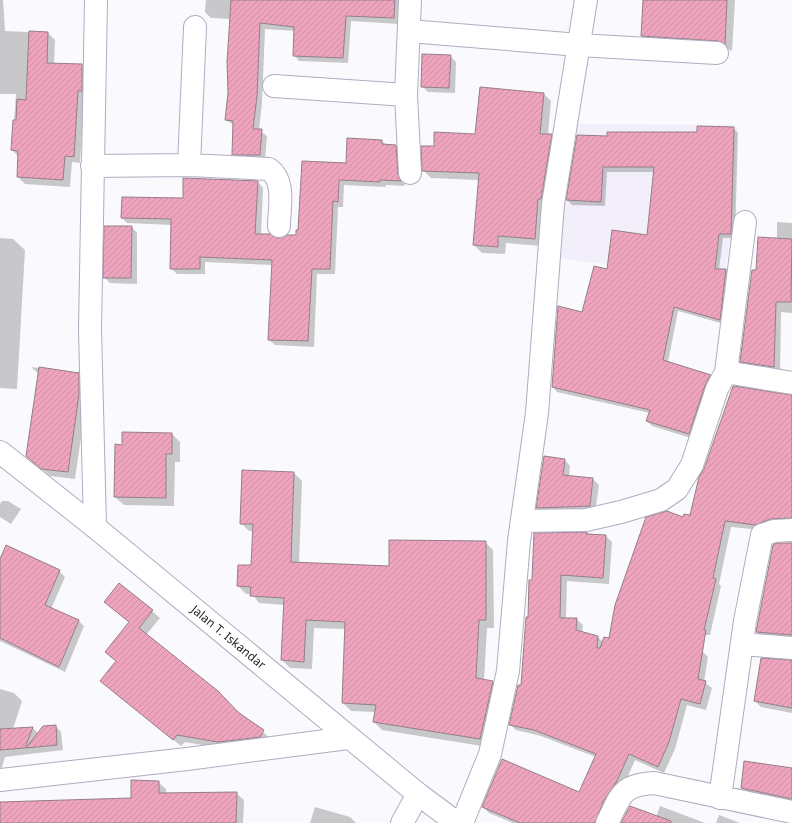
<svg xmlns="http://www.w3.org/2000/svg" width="792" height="823" font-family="'Noto Sans',sans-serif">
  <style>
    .built { fill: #f2effb }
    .shadow { fill: #0003 }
    .building { fill: url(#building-hatch); stroke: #957e85 }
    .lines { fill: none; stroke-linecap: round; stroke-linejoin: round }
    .minor-casing { stroke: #b0acc0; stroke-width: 24 }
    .tertiary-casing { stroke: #b0acc0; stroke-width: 24 }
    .minor { stroke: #fff; stroke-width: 22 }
    .tertiary { stroke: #fff; stroke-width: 22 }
    .labels { text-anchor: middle; stroke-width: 4; stroke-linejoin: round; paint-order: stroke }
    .street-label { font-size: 12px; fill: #24222a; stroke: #faf9fd }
  </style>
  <defs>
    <pattern id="building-hatch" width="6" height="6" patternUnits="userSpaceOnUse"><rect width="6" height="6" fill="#efa4be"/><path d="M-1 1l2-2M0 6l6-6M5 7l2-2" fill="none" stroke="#cd8da3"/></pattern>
  </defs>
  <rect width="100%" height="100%" fill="#faf9fd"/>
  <path class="built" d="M561 124 737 125 734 221 723 279 555 258Z"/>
  <path class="shadow" d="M0 0H3L5 31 48 33 55 40 54 64 82 65 89 72 84 98 80 163 72 162 70 187 25 184 18 177 19 157 12 150 16 94H0Z
    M206 0H400L399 24 351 21 348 63 299 61 294 55 295 31 265 29 262 103 259 130 267 136 265 160H238L233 154 234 125 226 120 229 93 231 19 211 18 205 12Z
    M644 0H735L732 51 726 48 650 43 642 36Z
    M450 56 456 62 455 93 428 92 422 86Z
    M544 94 551 101 548 135H551L559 143 542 246 506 243 505 254 482 253 474 245 479 180 431 178 423 170 434 147 476 135Z
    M733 128 738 133 735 238H723L719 270H726L731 275 724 324 678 311 668 362 710 375 715 380 694 439 652 426 647 421 650 413 557 392 553 387 583 313 608 271 648 236 655 172H607L605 206 572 205 567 200 608 137 698 133Z
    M382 141 387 146H396L401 152 403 180 405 186 386 185 385 187 344 185 343 207H338L335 274H317L314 347 275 345 269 340 273 265 205 262V274H177L171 268 172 225 127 223 122 218 184 199 258 182 263 188 261 235 279 240 297 236 347 164Z
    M777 222 792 223V313L781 312 780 373 747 367 741 361 757 271 777 239Z
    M132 227 137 233V284L110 283 104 277Z
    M0 238 13 239 25 250 17 389 0 388Z
    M31 367 77 373 79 371 86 378V402L75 479 50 476 28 457 39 374Z
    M792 396V524L762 530 731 527 719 584 721 586 710 635H703L702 651 708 657 704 682 712 688 706 710 687 705 675 749 664 773 635 760 622 790 603 823H513L489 813 483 807 580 793 596 757 541 736 516 730 510 724 522 687 533 581 586 533 606 536 612 542 609 584 567 581 566 619H576L583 625 582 632 598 637 603 642 609 640 684 518 690 516Z
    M172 434 180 442V462H175L174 506 124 505 115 497 123 446Z
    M565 460 570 466 569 477 593 479 599 485 595 512 543 514 537 508Z
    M294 473 302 481 299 563 390 567 485 542 493 550 494 628H487L484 680 493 682 501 690 488 747 382 730 374 722 376 712 351 711 343 703 346 629 314 628 312 669 290 668 282 660 285 605 259 603 252 594H246L238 586 252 566 254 531H249L241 523Z
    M2 501H8L21 509 11 524 0 517V504Z
    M792 543V639L763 637 757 632Z
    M0 561 59 571 65 577 51 609 79 621 84 626 65 672 0 641Z
    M119 584 160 618 146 635 270 738 226 749 185 742 181 746 109 688 117 662 106 652 130 623Z
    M792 666V713L761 707 755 701Z
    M0 689 14 693 22 701 13 729 33 728 39 734 56 726 61 732 63 750 5 757 0 773Z
    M792 769V804L748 795 742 788Z
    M158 782 166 789V794L236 793 244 800 243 823H0V804L132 799Z
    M660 806 705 823H622L656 817Z
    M315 807 350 817 356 823H310Z
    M719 815 740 823H716Z"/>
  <path class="building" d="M231 0H395L394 18 346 16 343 58 293 56 294 27 260 23 257 96 253 129H262L260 155H232L233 121 225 120 228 93 227 62Z
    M643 0H727L725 44 718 41 641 36Z
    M29 31 48 32 47 63 82 64V91H78L74 157 65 156 63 180 17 177 18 151 11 150 13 120H16L17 99 26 100Z
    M422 54 451 55 449 88 421 87Z
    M480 87 544 93 540 134H552L541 199H538L535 239 498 236V247L473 245 479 173 422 171 421 146H434V132L475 134Z
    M697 126 734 127 731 234H719L715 269H726L720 320 674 307 663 360 711 375 705 385 689 434 646 421 650 410 552 387 558 306 582 312 594 266 607 269 612 230 647 235 654 167H603L601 202 566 200 577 135 607 136V132H697Z
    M347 138 382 140V144L396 145 398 174 401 181 380 180V182L339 180 338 202 333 201 330 269H312L308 341 268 340 272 260 200 257V269H170L171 219 121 218 122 197 183 198V178L258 181 255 234H270L279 238 287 235H296V230H298L302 161 346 163Z
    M104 226H132L131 278H103Z
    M758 237 792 239 791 302H776L774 367 740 362 752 270H756Z
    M39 367 79 373V394L68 472 41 469 26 456Z
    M733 386 792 395V518L770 519 756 525 725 521 713 578 716 579 704 630H706L698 679 706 681 700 704 681 699 669 742 658 767 629 754 616 783 604 800 595 823H520L482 807 502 759 579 792 596 754 534 730 509 725 518 685H521L526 617H528L529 580H532L534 533 587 532 586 534 606 535 603 578 561 575 560 618H577L576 630 598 636 597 648H600L604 637 609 638 615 605 646 517 667 511 683 517 684 514 690 515 699 477 704 469Z
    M122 432 172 433V454H166V498L114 497 115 444 122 445Z
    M544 456 565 459 563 475 593 478 590 506 536 508Z
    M242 470 294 472 291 562 389 566V540L486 541V620H479L476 678 493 681 480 739 373 722 376 705 342 703 345 622 306 620 304 662 281 660 284 598 250 596 251 587 237 586 238 565H251L253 524H240Z
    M776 543H792V635L756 632 773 545Z
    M6 545 60 570 45 605 79 620 59 667 0 638V559Z
    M119 583 153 610 139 628 218 691 239 713 264 730 260 737 218 742 177 735 173 740 100 681 116 661 105 652 129 622 104 602Z
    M761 658 792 660V708L754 701Z
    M56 725 57 745 26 748 43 726Z
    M33 727 25 748 0 750V729Z
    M744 761 792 768V799L741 788Z
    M131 780 159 781V793L237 792 236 823H0V802L131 798Z
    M630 806 671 821V823H621Z"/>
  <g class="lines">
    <defs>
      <path id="minor" d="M409 31 579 45 717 53
        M274 86 406 95
        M189 165 195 27
        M92 166 189 165 269 169C286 181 279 208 279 226
        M410 173 406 95 410 0
        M726 372 792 383
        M522 521 586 520 621 512 661 500 677 489 692 465 717 389 726 372 745 222
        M95 527 90 329 96 0
        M742 644 792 648
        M0 780 187 759 348 738
        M720 798 745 621 762 535 774 531 792 530
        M402 823 418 794
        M462 823 490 754 508 671 519 541 537 413 553 204 586 0
        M607 823C621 796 620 785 654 783L792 812"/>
      <g id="tertiary">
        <path id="s1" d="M0 452 95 527 418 794 457 823"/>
      </g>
    </defs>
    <use href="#minor" class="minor-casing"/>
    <use href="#tertiary" class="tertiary-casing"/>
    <use href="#minor" class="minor"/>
    <use href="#tertiary" class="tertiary"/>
  </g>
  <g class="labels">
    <g class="street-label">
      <text dy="4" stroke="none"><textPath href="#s1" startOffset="294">Jalan T. Iskandar</textPath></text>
    </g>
  </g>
</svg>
